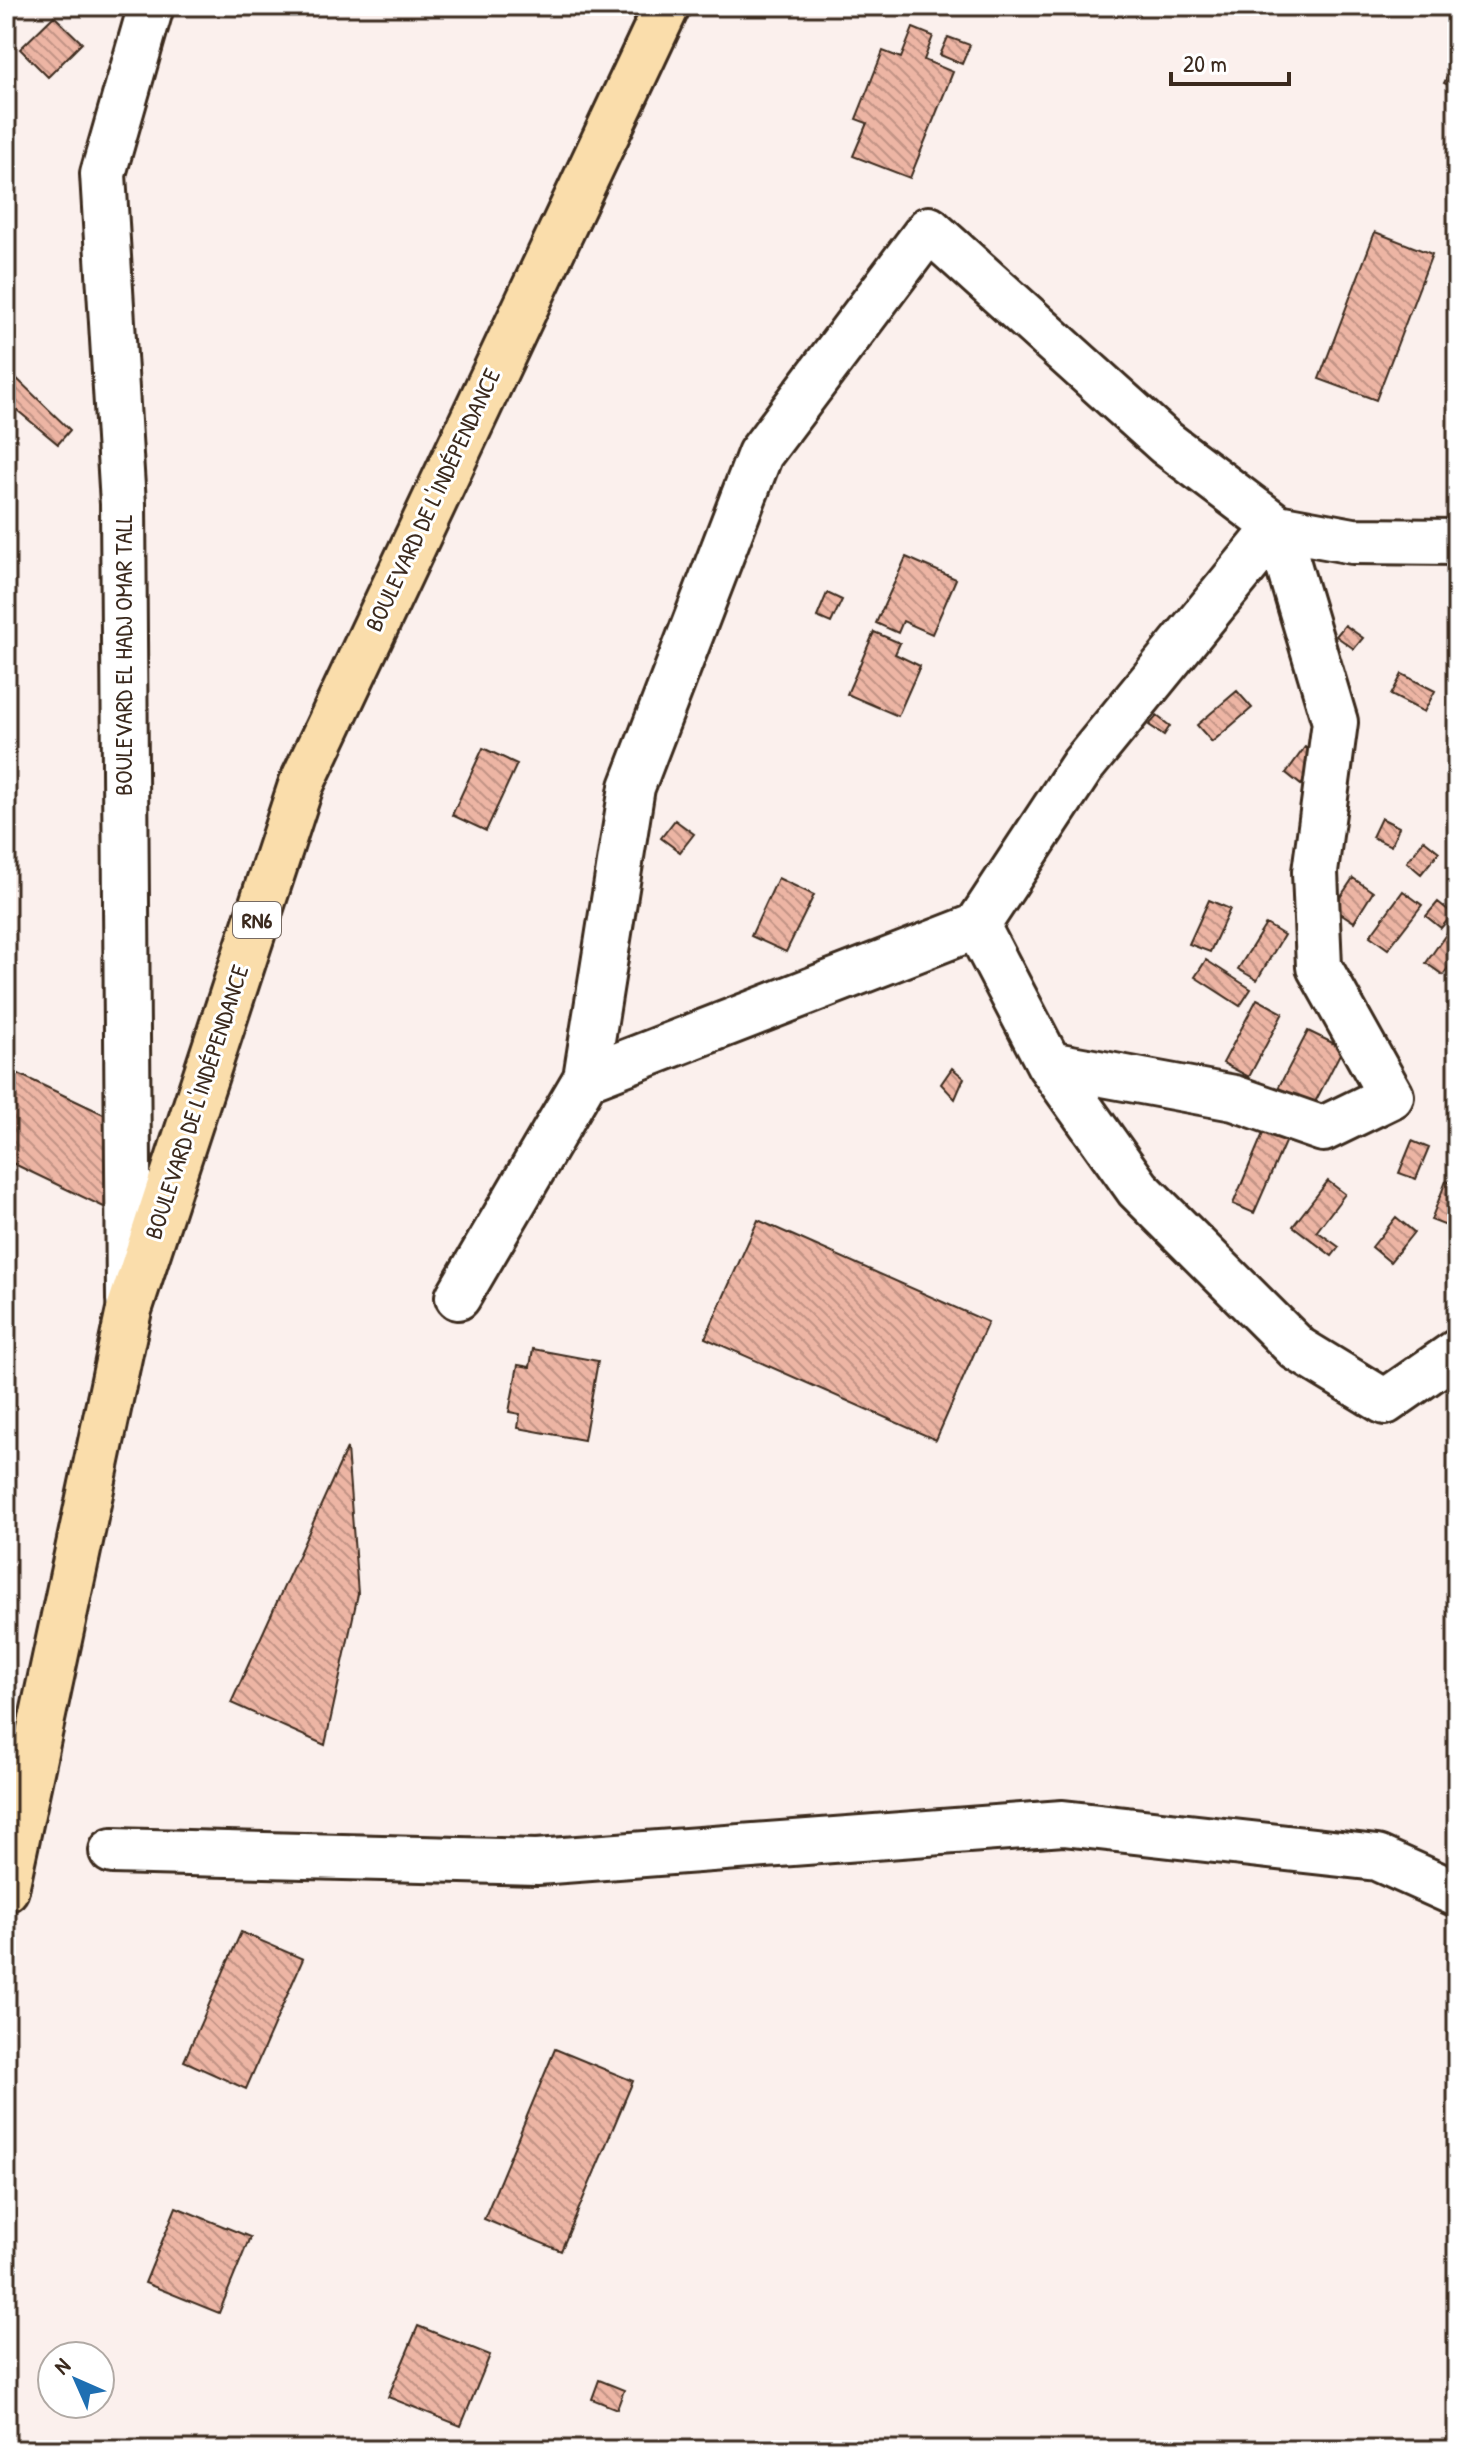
<svg xmlns="http://www.w3.org/2000/svg" width="1463" height="2456" font-family="'Patrick Hand',sans-serif">
  <style>
    .building { fill: url(#building-back-hatch); stroke: #3b2a1e; stroke-width: 2 }
    .lines { fill: none; stroke-linecap: round; stroke-linejoin: round }
    .minor-casing { stroke: #3b2a1e; stroke-width: 50 }
    .tertiary-casing { stroke: #3b2a1e; stroke-width: 50 }
    .trunk-casing { stroke: #3b2a1e; stroke-width: 50 }
    .minor { stroke: #fff; stroke-width: 44 }
    .tertiary { stroke: #fff; stroke-width: 44 }
    .trunk { stroke: #faddab; stroke-width: 44 }
    .labels { text-anchor: middle; stroke-width: 6; stroke-linejoin: round; paint-order: stroke }
    .shield { fill: #fff; stroke: #766a62; stroke-width: 2 }
    .shield-label { font-size: 22px; font-weight: bold; fill: #3b2a1e }
    .street-label { font-size: 24px; fill: #3b2a1e; stroke: #fff }
  </style>
  <defs>
    <pattern id="building-back-hatch" width="6" height="6" patternUnits="userSpaceOnUse" patternTransform="scale(2)"><rect width="6" height="6" fill="#edb5a4"/><path d="M-1 5l2 2M0 0l6 6M5-1l2 2" fill="none" stroke="#c19385"/></pattern>
  </defs>
  <rect width="100%" height="100%" fill="#fbf0ed"/>
  <filter id="ink" filterUnits="userSpaceOnUse"><feTurbulence type="fractalNoise" baseFrequency=".0125" numOctaves="2"/><feDisplacementMap in="SourceGraphic" scale="16" xChannelSelector="R" yChannelSelector="G"/><feConvolveMatrix kernelMatrix="1 2 1 2 8 2 1 2 1" color-interpolation-filters="sRGB"/></filter>
  <g filter="url(#ink)">
    <path class="building" d="M54 16 82 43 48 77 20 49Z
      M913 28 933 36 924 60 953 72 910 178 853 156 867 123 856 119 883 51 901 58Z
      M948 37 970 45 962 64 940 55Z
      M1457 57V89L1444 83Z
      M1375 232 1432 254 1376 400 1319 379Z
      M10 372 70 430 58 444 6 401V379Z
      M906 557 956 579 932 634 903 621 898 633 876 623Z
      M827 593 842 600 831 623 817 617Z
      M1345 625 1363 638 1354 649 1336 636Z
      M874 632 900 643 895 654 920 666 898 716 847 694Z
      M1402 674 1435 691 1424 712 1391 695Z
      M1237 691 1252 708 1212 742 1197 725Z
      M1157 716 1170 726 1164 735 1149 725Z
      M1305 747 1321 759 1301 785 1286 773Z
      M483 748 517 764 486 831 452 815Z
      M1381 818 1399 827 1391 846 1372 837Z
      M675 820 694 834 680 852 661 838Z
      M1424 840 1439 852 1421 874 1407 862Z
      M778 878 814 895 786 952 751 936Z
      M1353 878 1373 892 1354 922 1333 908Z
      M1403 891 1422 905 1388 949 1370 936Z
      M1209 900 1230 909 1210 952 1189 944Z
      M1438 902 1453 914 1441 928 1426 916Z
      M1456 920 1457 955 1443 975 1426 963Z
      M1266 924 1284 935 1257 980 1238 969Z
      M1206 960 1251 989 1240 1006 1195 977Z
      M1257 999 1283 1013 1249 1077 1223 1063Z
      M1308 1031 1343 1048 1310 1112 1275 1094Z
      M6 1068 148 1135 112 1211 6 1160Z
      M952 1068 964 1078 955 1099 941 1084Z
      M1267 1124 1289 1133 1254 1213 1233 1204Z
      M1412 1141 1429 1148 1416 1179 1399 1173Z
      M1328 1181 1345 1194 1317 1231 1339 1247 1332 1256 1293 1226Z
      M1446 1181 1457 1185V1230L1431 1220Z
      M1396 1217 1414 1232 1390 1262 1372 1247Z
      M758 1220 988 1322 936 1440 705 1338Z
      M533 1349 598 1361 584 1440 518 1428 520 1414 509 1412 518 1365 530 1367Z
      M347 1448 358 1594 325 1745 231 1703Z
      M241 1932 303 1959 246 2089 184 2061Z
      M555 2049 633 2081 561 2251 484 2219Z
      M176 2207 250 2237 219 2313 145 2283Z
      M418 2326 490 2355 461 2426 388 2397Z
      M599 2380 624 2390 617 2409 592 2399Z"/>
    <g class="lines">
      <defs>
        <path id="minor" d="M1277 527 1335 722 1315 872 1319 967 1391 1096 1323 1129 1234 1098 1049 1064 977 926 1083 765Z
          M1049 1064 1138 1189 1298 1349 1385 1402 1457 1352
          M586 1078 977 926
          M458 1297 586 1078 632 787 760 454 929 229 1166 443 1277 527 1353 541 1457 542
          M112 1851 537 1862 1063 1823 1377 1858 1457 1894"/>
        <path id="tertiary" d="M129 1300 123 504 103 174 151 6"/>
        <path id="trunk" d="M6 1889 129 1310 301 785 667 6"/>
      </defs>
      <use href="#minor" class="minor-casing"/>
      <use href="#tertiary" class="tertiary-casing"/>
      <use href="#trunk" class="trunk-casing"/>
      <use href="#minor" class="minor"/>
      <use href="#tertiary" class="tertiary"/>
      <use href="#trunk" class="trunk"/>
    </g>
  </g>
  <g class="labels">
    <rect class="shield" x="233" y="902" width="48" height="36" rx="6"/>
    <g class="shield-label">
      <text x="257" y="928">RN6</text>
    </g>
    <g class="street-label">
      <text transform="translate(433 500) rotate(-65)" y="8">BOULEVARD DE L'INDÉPENDANCE</text>
      <text transform="translate(124 655) rotate(-90)" y="8">BOULEVARD EL HADJ OMAR TALL</text>
      <text transform="translate(197 1102) rotate(-72)" y="8">BOULEVARD DE L'INDÉPENDANCE</text>
    </g>
  </g>
  <rect width="1463" height="2456" fill="none" stroke="#fff" stroke-width="32"/>
  <rect x="16" y="16" width="1431" height="2424" fill="none" stroke="#3b2a1e" stroke-width="3" filter="url(#ink)"/>
  <g transform="translate(76 2380) rotate(315)"><circle r="38" fill="#ffffff" stroke="#b1aaa5" stroke-width="2"/>
  <path d="M0-6L14 30L0 20L-14 30Z" fill="#1f6fb2"/>
  <text y="-12" font-size="22" font-weight="bold" text-anchor="middle" fill="#3b2a1e">N</text>
  </g>
  <path d="M1171 72v12h118v-12" fill="none" stroke="#3b2a1e" stroke-width="4"/>
  <text x="1183" y="72" font-size="24" fill="#3b2a1e" stroke="#ffffff" stroke-width="6" paint-order="stroke">20 m</text>
</svg>
